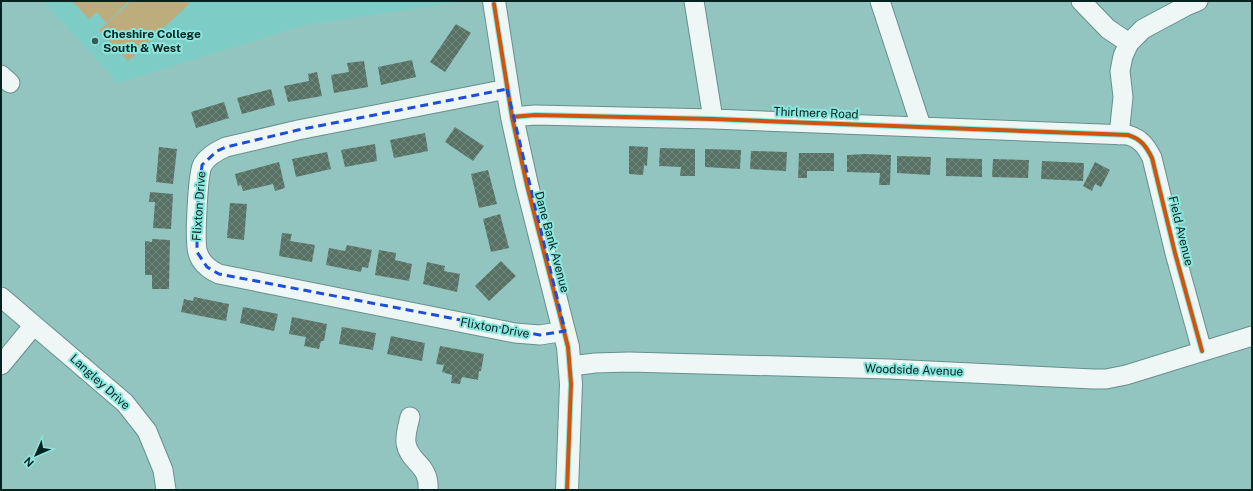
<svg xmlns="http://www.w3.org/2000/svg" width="1253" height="491" font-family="'Public Sans',sans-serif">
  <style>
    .built { fill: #7dcdc6 }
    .pitch { fill: #bdac7c }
    .building { fill: url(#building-cross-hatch) }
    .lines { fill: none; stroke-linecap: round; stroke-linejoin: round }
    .minor-casing { stroke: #66908d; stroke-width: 21 }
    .tertiary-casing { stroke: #66908d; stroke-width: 24 }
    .minor { stroke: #eff6f6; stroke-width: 19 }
    .tertiary { stroke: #eff6f6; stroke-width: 22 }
    .cycleway-casing { stroke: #8be7de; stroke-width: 6 }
    .cycleway { stroke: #d1540e; stroke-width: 4 }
    .marked { fill: none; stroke: #1d4ed8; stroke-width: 3; stroke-dasharray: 8 5; stroke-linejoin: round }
    .poi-dot { fill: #365b58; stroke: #8be7de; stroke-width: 1.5 }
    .labels { text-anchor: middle; stroke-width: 4; stroke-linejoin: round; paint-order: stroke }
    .poi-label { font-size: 12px; font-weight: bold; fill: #042220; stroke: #8be7de; text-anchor: start }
    .street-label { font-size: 12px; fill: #042220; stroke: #8be7de }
  </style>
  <defs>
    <pattern id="building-cross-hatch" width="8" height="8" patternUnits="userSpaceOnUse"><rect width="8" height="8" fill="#577164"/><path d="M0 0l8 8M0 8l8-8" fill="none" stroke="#73887e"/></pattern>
  </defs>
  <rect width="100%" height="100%" fill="#93c5c0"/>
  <path class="built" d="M43 1H466L304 25 118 83Z"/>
  <path class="pitch" d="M72 1H129L106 23 97 12 89 19Z
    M131 1H187L189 4 128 61 99 30Z"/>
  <path class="building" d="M456 24 471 33 445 72 430 62Z
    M412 60 416 77 381 85 378 67Z
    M364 61 368 87 334 93 331 75 349 72 347 63Z
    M317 72 322 96 288 102 284 86 309 81 308 74Z
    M271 89 275 105 242 114 237 98Z
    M224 102 229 118 196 128 191 112Z
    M455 127 484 146 473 161 445 142Z
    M425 133 428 151 394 158 390 140Z
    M375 144 377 161 345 167 341 150Z
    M629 146 648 147 647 166 644 165 643 175 629 174Z
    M159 147 177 149 173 184 156 182Z
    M660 148 695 149V176H680L681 167 659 166Z
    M705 149 741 150 740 169 705 167Z
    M751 151 787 152 786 171 750 169Z
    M327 152 331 169 296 177 292 159Z
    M799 153H834V171H807V178H798Z
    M865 154 891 155 890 185H879L880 173 847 172V155Z
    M897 156 931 157 930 175 897 173Z
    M946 158 982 159V177L946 176Z
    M993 159 1029 160 1028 178 992 177Z
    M1042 161 1084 163 1083 181 1041 179Z
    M279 162 285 188 275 191 273 184 243 191 241 185 238 186 235 174Z
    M1095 162 1110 170 1101 187 1095 184 1092 191 1083 186Z
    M488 170 497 204 479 208 471 174Z
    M150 192 173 194 171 229 153 228 155 202H149Z
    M230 203 247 204 244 240 227 238Z
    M500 214 509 248 491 252 483 219Z
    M282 233 292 234 290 241 315 245 312 262 279 256Z
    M152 239 170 240 169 289H152V275H145V241L152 242Z
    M347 245 372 250 368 268 362 267 361 272 326 265 329 248 345 251Z
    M379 250 396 253 395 260 412 264 409 281 375 275Z
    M501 261 516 276 489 301 475 286Z
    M427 262 445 266 444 271 460 274 457 292 423 284Z
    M194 297 229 304 226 321 181 312 184 299 193 301Z
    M243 307 278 314 274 331 240 323Z
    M292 317 327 324 324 341H321L319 349 304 346 306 337 289 334Z
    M342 327 376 333 373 350 339 344Z
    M391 336 425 343 422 361 387 354Z
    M440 346 484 354 481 371H479L478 380 462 377 460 384 451 383 452 375 442 372 444 365 436 364Z"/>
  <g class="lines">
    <defs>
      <path id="minor" d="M694 1 713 119
        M880 1 921 126
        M1081 1 1108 29 1129 43
        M1 75 10 83
        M507 89 298 130 226 147C217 151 206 157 202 166 198 176 194 243 198 253 201 263 210 270 219 274L515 333 540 335 565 331
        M512 117 535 115 713 119 1128 135C1141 139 1146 146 1152 158L1175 253 1202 351
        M1119 135 1123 97 1120 71 1123 56 1129 43 1143 29 1186 6 1198 1
        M1 297 125 403 147 431 163 470 166 490
        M1 365 34 325
        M571 366 595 363 629 362 889 369 1093 379H1106L1126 375 1252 336
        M410 417C408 425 405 435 406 443 409 463 430 464 428 490"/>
      <path id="tertiary" d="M494 1 512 117 527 185 568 347 571 384 567 490"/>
    </defs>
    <use href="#minor" class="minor-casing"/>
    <use href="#tertiary" class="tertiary-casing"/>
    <use href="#minor" class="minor"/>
    <use href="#tertiary" class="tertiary"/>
    <defs>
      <path id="cycleway" d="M494 4 512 117 527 185 568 347 571 384 567 490
        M512 117 535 115 713 119 1128 135C1141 139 1146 146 1152 158L1175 253 1202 351"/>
    </defs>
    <use href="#cycleway" class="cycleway-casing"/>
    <use href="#cycleway" class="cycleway"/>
  </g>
  <path class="marked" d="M507 89 565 331 540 335 219 274 207 267 197 252V213L202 165 217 151 226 147 298 130Z"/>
  <circle class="poi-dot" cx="95" cy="41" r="4"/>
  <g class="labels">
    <g class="poi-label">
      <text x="103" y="38">Cheshire College<tspan x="103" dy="14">South &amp; West</tspan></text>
    </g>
    <g class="street-label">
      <text transform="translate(816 113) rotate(2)" y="4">Thirlmere Road</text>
      <text transform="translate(199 206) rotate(-86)" y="4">Flixton Drive</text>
      <text transform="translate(1181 231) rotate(76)" y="4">Field Avenue</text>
      <text transform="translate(552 242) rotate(75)" y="4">Dane Bank Avenue</text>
      <text transform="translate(495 328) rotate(10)" y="4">Flixton Drive</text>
      <text transform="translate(914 370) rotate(2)" y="4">Woodside Avenue</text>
      <text transform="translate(100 382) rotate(42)" y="4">Langley Drive</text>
    </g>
  </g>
  <rect width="1253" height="491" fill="none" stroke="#042220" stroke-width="4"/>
  <g transform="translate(36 455) rotate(225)" stroke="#8be7de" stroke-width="3" paint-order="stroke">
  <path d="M0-3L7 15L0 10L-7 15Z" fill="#042220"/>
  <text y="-6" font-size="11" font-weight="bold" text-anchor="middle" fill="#042220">N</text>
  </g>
</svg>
